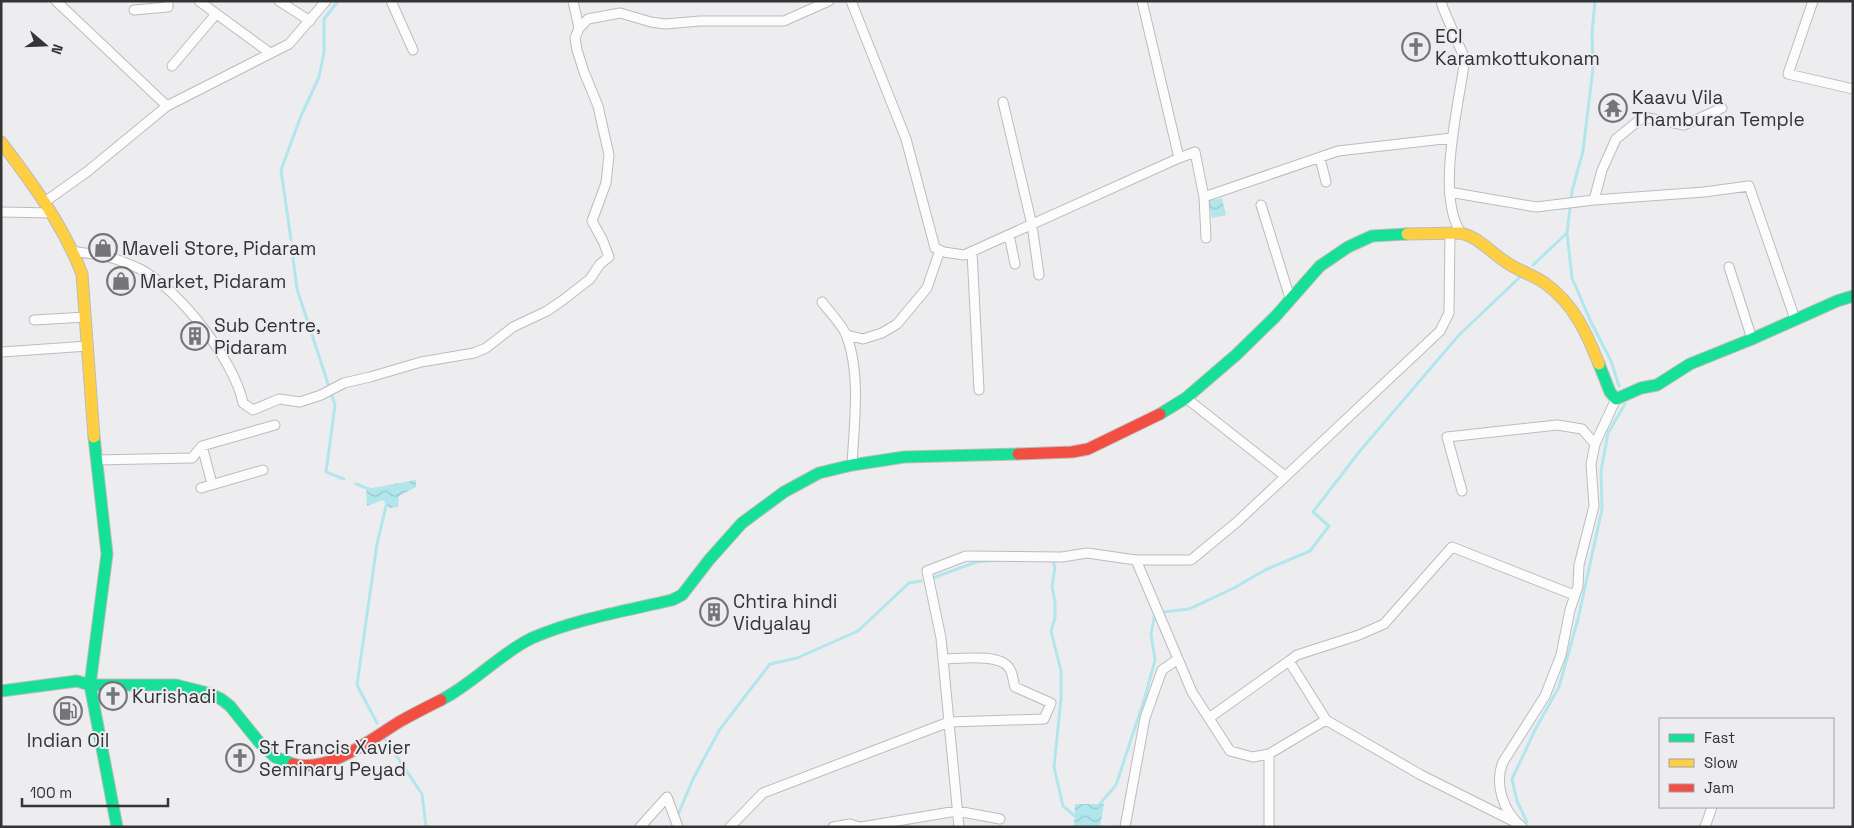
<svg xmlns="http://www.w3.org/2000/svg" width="1854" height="828" font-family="'Space Grotesk',sans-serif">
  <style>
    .water { fill: url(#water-waves) }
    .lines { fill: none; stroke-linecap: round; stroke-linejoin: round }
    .stream { stroke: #b2e6ed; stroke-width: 3 }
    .street-casing { stroke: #bcbcbd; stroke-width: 11 }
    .fast-casing { stroke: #bcbcbd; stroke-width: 13 }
    .slow-casing { stroke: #bcbcbd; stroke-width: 13 }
    .jam-casing { stroke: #bcbcbd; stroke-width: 13 }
    .street { stroke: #fcfcfd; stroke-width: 9 }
    .fast { stroke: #16e098; stroke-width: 11 }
    .slow { stroke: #ffcf43; stroke-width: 11 }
    .jam { stroke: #f24e42; stroke-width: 11 }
    .labels { text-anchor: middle; stroke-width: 4; stroke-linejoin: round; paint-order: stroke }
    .poi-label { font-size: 19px; fill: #333435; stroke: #ececf1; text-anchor: start }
  </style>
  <defs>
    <pattern id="water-waves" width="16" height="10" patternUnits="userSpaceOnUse" patternTransform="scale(1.25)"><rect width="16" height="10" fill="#b2e6ed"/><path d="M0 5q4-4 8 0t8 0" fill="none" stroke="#9ac6cc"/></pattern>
  </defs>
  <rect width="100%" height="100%" fill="#ededf0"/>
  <path class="water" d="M1222 198 1226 215 1212 218 1208 201Z
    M416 480V487L399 496 398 507 389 508 383 500 367 506 366 489Z
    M1075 804H1104L1100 827H1074Z"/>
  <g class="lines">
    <path class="stream" d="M1567 233 1572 278 1591 322 1611 361 1619 386
      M291 240 281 170 301 116 319 77 324 53V19L338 1
      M293 258 297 289 335 405 326 472 344 479
      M1533 265 1567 233 1572 191 1583 151 1593 68 1592 33 1595 1
      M356 484 372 490
      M1052 558 1055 567 1052 587 1055 602V618L1051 631 1061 671V699L1054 767 1063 806 1077 818
      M930 579 976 562 998 560
      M377 723 357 685 377 544 387 502
      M385 739 422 794 426 827
      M1098 806 1116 785 1145 697 1155 660 1151 634 1155 613 1189 609 1234 588 1265 570 1310 551 1329 526 1313 512 1359 452 1459 335 1520 277
      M677 817 693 779 720 729 770 664 797 658 858 631 909 583 921 581
      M1527 822 1517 801 1512 779 1536 728 1559 687 1578 619 1602 509 1601 471 1608 433 1625 404"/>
    <defs>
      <path id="street" d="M56 1 167 106
        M199 1 270 53
        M279 1 310 21
        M391 1 413 50
        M573 1 579 28
        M851 1 906 139 935 248 944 252 964 255 1179 158 1195 152 1204 197 1206 238
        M1142 1 1179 158
        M1441 1 1443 8 1464 57V65C1458 108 1436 196 1461 233
        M1813 1 1788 74 1853 89
        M134 10 168 7V1
        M172 66 216 14
        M1003 102 1032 225 1039 275
        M1320 158 1326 182
        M1449 192 1536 207 1594 200 1704 192 1749 186 1795 319
        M1204 197 1338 151 1452 138
        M1594 200 1602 170 1616 139 1643 117 1684 125 1722 108
        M46 201 88 171 167 106 289 44 326 1
        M1261 205 1290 298
        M1 212 52 213
        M1009 235 1015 264
        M74 251C84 254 95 253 105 256 117 259 129 264 140 269 179 289 234 360 243 403L253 410 279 399 300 402 321 395 344 383 370 377 421 362 474 353 486 348 513 327 547 311 563 300 590 279 600 264 609 257 603 241 592 221 606 183 609 155 598 106 584 72 577 50 575 38 579 28 588 19 620 13 651 22 665 24 700 21H784L829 1
        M972 252 979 390
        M1729 267 1752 339
        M822 302C830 313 843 325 847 337 861 375 854 425 852 465
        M34 320 86 317
        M847 335 863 339 882 333 897 324 927 288 940 250
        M2 352 88 346
        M1186 398 1285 476
        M202 446 212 484
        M96 460 192 458 202 446 275 425
        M201 488 263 470
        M1462 491 1447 437 1557 425 1582 429 1595 444
        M1136 560 1192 692 1230 751 1253 757 1269 754 1326 720
        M1209 718 1289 661
        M1269 754V827
        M1517 823 1421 775 1326 720 1289 661 1297 655 1359 635 1384 624 1452 547 1574 595
        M640 827 667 797 678 827
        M730 827 763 793 949 722 1044 719 1051 703 1015 687C1013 682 1013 672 1009 668 1000 653 958 659 943 659
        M833 827 850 824 859 827
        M861 827 957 811 1000 819
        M959 827 941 638 927 571 966 556 1062 557 1087 553 1136 560H1191L1237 522 1440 331 1449 313 1450 233
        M1125 827 1145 718 1162 670 1178 659
        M1522 827C1503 812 1494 783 1503 762L1545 696 1561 655 1570 610 1578 586 1579 565 1594 506 1591 464 1595 444 1616 399
        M1705 827 1712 807"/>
      <path id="fast" d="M1599 364 1610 392 1616 399 1641 388 1657 385 1690 364 1752 339 1837 301 1853 296
        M1160 414 1186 398 1236 355 1275 317 1320 266 1348 247 1372 236 1407 234
        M94 437 107 554 90 685 117 827
        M1 691 77 681 90 685H176L208 693 221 699 230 706 259 742 275 757 293 764
        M441 700C473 684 499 654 532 638 576 619 625 611 672 600L682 595 709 560 742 523 784 492 819 473 852 465 904 457 1018 454"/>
      <path id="slow" d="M1 142C33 184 63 225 82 274L94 437
        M1407 234 1461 233C1480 238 1490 252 1506 262 1518 271 1534 275 1546 284 1574 304 1587 334 1599 364"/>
      <path id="jam" d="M1018 454 1072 452 1088 449 1160 414
        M293 764C329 773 370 740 399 722 413 714 427 707 441 700"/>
    </defs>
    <use href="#street" class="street-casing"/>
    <use href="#fast" class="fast-casing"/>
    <use href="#slow" class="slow-casing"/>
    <use href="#jam" class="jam-casing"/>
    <use href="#street" class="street"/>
    <use href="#fast" class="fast"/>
    <use href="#slow" class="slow"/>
    <use href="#jam" class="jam"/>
  </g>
  <defs>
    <symbol id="church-ring" viewBox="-11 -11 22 22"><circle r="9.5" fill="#ececf1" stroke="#747576" stroke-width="1.5"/><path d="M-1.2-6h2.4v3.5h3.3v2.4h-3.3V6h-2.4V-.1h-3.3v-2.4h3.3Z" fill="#747576"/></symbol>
    <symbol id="temple-ring" viewBox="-11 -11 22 22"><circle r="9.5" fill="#ececf1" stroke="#747576" stroke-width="1.5"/><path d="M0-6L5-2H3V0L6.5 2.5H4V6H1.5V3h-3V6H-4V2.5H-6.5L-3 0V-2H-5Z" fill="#747576"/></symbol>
    <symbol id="shop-ring" viewBox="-11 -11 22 22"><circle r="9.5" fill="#ececf1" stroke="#747576" stroke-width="1.5"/><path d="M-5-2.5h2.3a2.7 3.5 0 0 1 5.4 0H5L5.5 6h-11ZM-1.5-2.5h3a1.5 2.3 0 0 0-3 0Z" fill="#747576"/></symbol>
    <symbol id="building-ring" viewBox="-11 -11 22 22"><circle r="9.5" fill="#ececf1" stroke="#747576" stroke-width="1.5"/><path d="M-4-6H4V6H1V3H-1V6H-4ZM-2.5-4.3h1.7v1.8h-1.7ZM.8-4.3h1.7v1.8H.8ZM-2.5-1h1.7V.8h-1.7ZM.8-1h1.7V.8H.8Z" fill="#747576"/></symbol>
    <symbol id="fuel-ring" viewBox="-11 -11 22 22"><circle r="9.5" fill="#ececf1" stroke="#747576" stroke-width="1.5"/><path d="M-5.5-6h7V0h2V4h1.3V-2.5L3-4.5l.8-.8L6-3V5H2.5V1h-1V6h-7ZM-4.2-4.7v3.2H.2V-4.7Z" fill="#747576"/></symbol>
  </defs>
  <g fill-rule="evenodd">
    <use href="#church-ring" x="1400" y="31" width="32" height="32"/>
    <use href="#temple-ring" x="1597" y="92" width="32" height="32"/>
    <use href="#shop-ring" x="87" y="232" width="32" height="32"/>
    <use href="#shop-ring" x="105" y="265" width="32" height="32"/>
    <use href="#building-ring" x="179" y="320" width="32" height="32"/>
    <use href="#building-ring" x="698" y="596" width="32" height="32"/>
    <use href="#church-ring" x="97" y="680" width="32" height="32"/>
    <use href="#fuel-ring" x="52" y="695" width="32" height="32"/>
    <use href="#church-ring" x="224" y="742" width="32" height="32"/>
  </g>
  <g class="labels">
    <g class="poi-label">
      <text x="1435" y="43">ECI<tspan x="1435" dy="22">Karamkottukonam</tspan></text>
      <text x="1632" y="104">Kaavu Vila<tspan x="1632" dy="22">Thamburan Temple</tspan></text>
      <text x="122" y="255">Maveli Store, Pidaram</text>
      <text x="140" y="288">Market, Pidaram</text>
      <text x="214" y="332">Sub Centre,<tspan x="214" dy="22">Pidaram</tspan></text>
      <text x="733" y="608">Chtira hindi<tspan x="733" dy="22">Vidyalay</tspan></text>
      <text x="132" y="703">Kurishadi</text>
      <text x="68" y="747" text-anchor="middle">Indian Oil</text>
      <text x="259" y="754">St Francis Xavier<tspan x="259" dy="22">Seminary Peyad</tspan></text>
    </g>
  </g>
  <rect width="1854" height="828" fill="none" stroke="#333435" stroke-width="5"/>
  <rect x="1659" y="718" width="175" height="90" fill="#ececf1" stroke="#a2a2a6"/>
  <rect x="1669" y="734" width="25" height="8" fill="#16e098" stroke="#a2a2a6"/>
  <text x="1704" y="743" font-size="15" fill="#333435">Fast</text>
  <rect x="1669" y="759" width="25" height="8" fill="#ffcf43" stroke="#a2a2a6"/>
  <text x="1704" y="768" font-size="15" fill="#333435">Slow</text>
  <rect x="1669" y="784" width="25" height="8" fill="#f24e42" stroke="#a2a2a6"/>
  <text x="1704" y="793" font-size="15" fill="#333435">Jam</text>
  <g transform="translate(45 45) rotate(109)" stroke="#ececf1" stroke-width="4" paint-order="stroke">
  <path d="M0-4L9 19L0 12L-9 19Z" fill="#333435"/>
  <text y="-8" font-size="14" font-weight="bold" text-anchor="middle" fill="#333435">N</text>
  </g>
  <path d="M22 798v8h146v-8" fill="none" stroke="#333435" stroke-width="2.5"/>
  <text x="30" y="798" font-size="15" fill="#333435" stroke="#ececf1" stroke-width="4" paint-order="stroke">100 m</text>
</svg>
